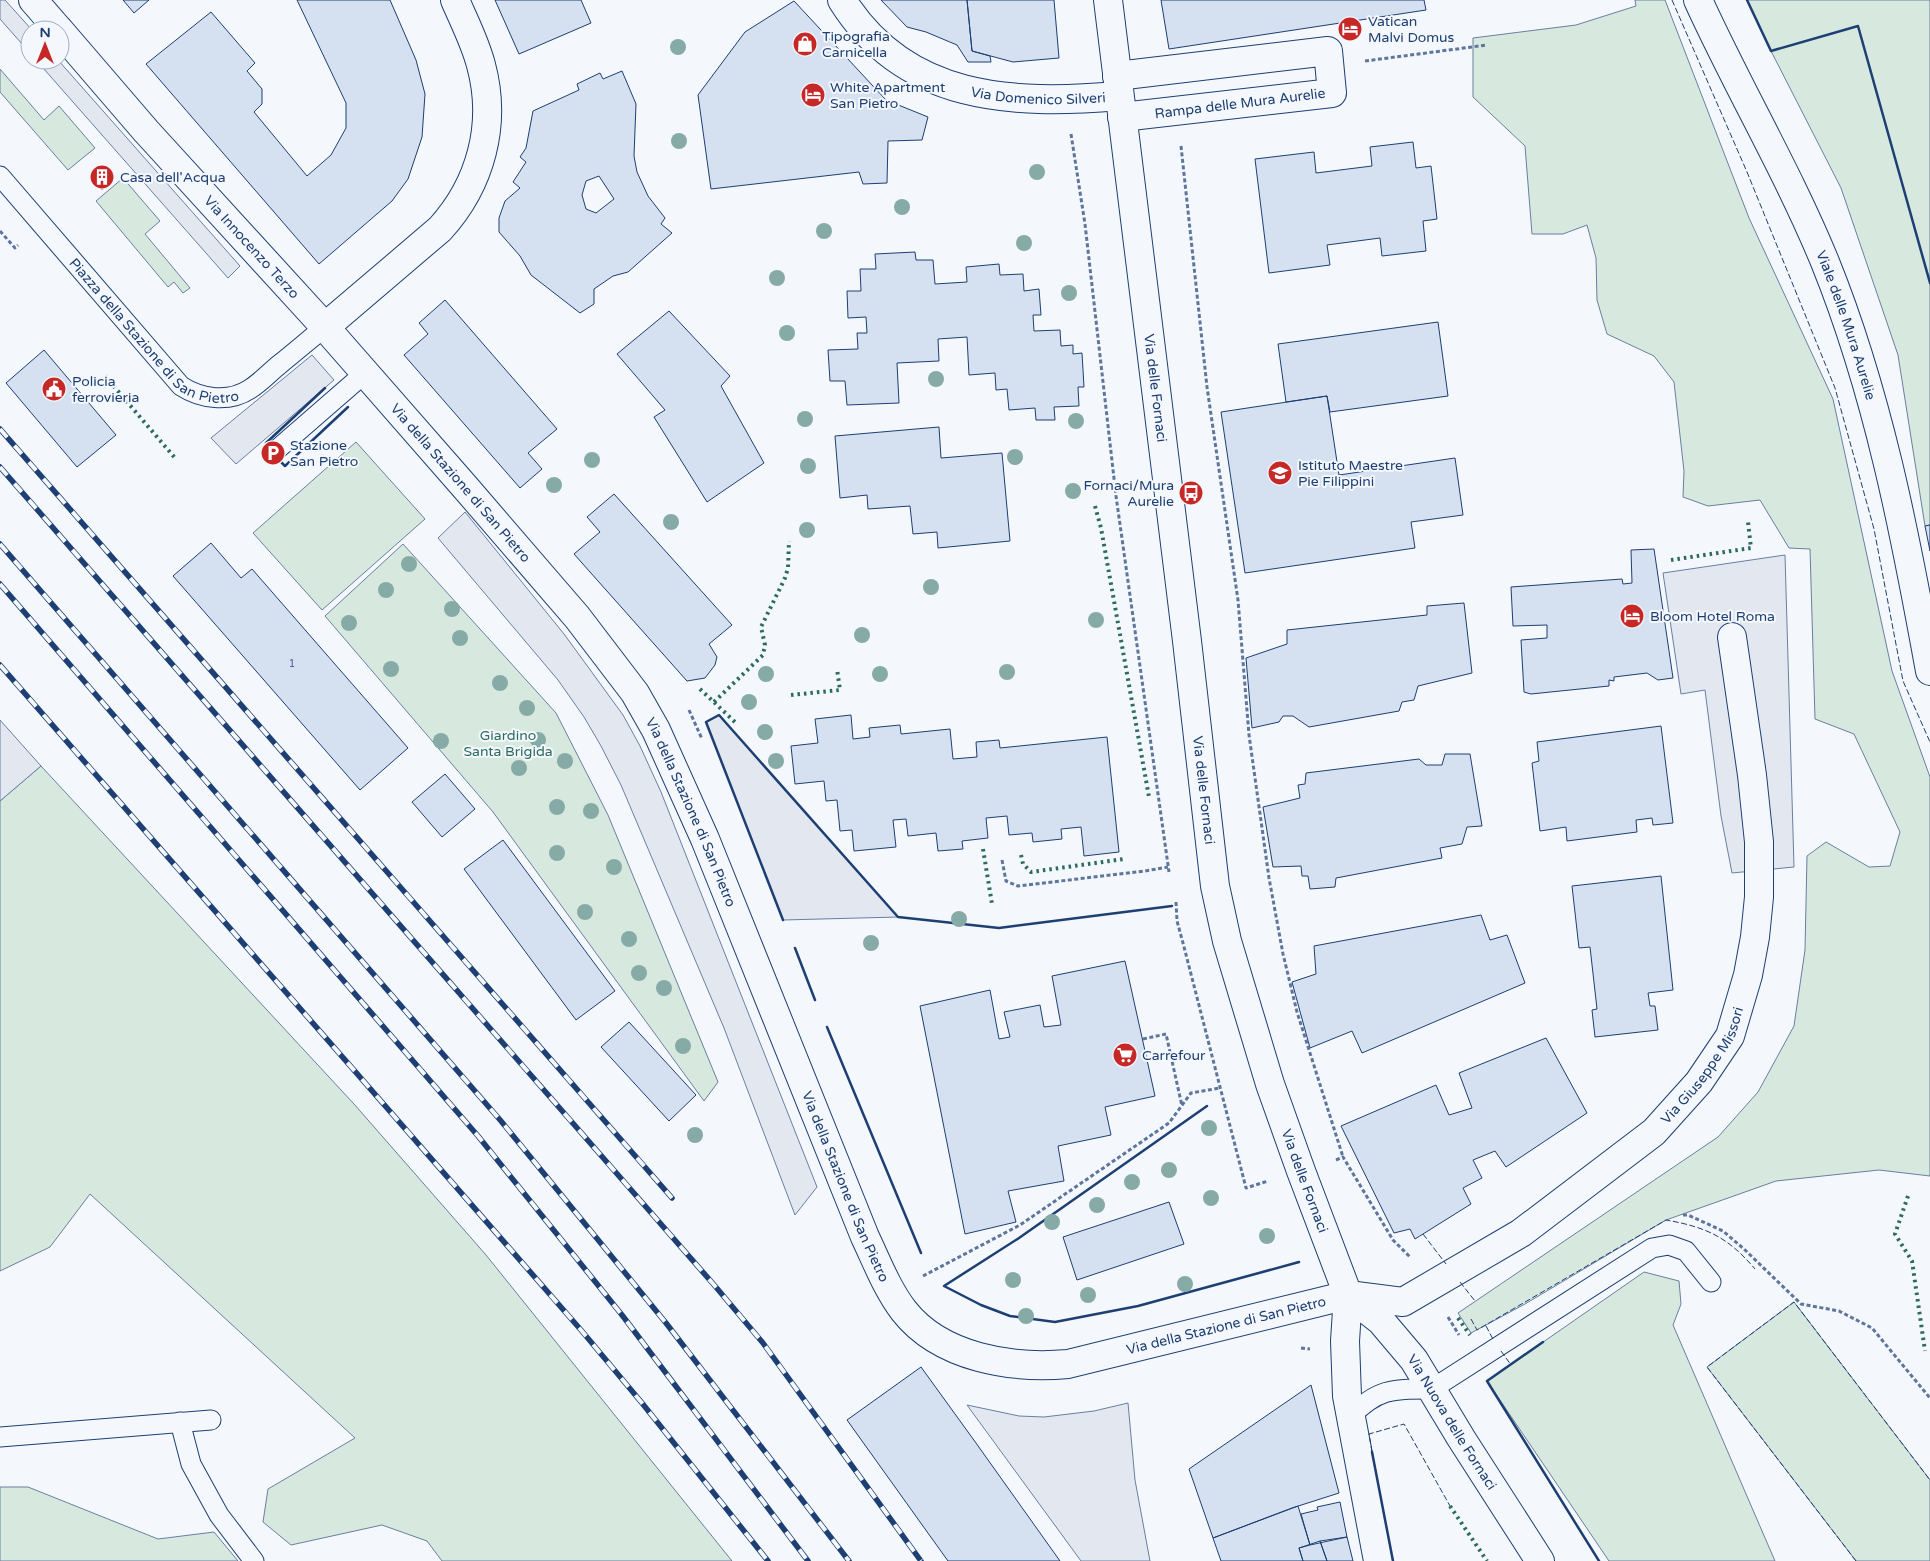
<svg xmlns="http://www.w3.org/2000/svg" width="1930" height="1561" font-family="'Varela Round',sans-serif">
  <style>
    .green { fill: #d7e8df; stroke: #687fa3 }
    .parking { fill: #e3e8f0; stroke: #687fa3 }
    .building { fill: #d5e0f0; stroke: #1d3f73; fill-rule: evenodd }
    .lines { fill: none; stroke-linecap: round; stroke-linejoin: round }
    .lane-casing { stroke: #1d3f73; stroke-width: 21 }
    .street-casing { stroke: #1d3f73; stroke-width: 30 }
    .secondary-casing { stroke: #1d3f73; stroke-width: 30 }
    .path { stroke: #5e769c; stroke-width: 3; stroke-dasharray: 4 2.5; stroke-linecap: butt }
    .lane { stroke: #f4f7fb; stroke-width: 19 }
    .street { stroke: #f4f7fb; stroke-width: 28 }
    .secondary { stroke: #f4f7fb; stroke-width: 28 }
    .rail-casing { stroke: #1d3f73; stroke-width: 5.5 }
    .rail { stroke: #f4f7fb; stroke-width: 4; stroke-dasharray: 11; stroke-linecap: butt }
    .hedge { stroke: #2c6c60; stroke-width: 4; stroke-dasharray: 2.5 4; stroke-linecap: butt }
    .fence { stroke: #1d3f73; stroke-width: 1; stroke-dasharray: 6 2.5; stroke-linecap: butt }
    .wall { stroke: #1d3f73; stroke-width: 2.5 }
    .tree { fill: #86aba6 }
    .labels { text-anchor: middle; stroke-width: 4; stroke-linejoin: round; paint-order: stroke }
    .number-label { font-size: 11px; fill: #4b6792 }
    .poi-label { font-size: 14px; fill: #1d3f73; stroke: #f4f7fb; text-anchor: start }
    .street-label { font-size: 14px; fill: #1d3f73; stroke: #f4f7fb }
    .park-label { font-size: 14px; fill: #2c6c60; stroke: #f4f7fb }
  </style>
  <rect width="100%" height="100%" fill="#f4f7fb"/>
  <path class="green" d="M1635 0H1665L1749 218 1833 399 1892 671 1930 777V1176L1879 1170 1776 1181 1666 1220 1525 1304 1471 1333 1458 1313 1718 1137 1758 1092 1794 1026 1805 950 1807 856 1826 842 1869 867 1890 866 1900 832 1854 734 1815 719 1810 549 1789 548 1760 500 1708 506 1683 497 1684 471 1674 382 1654 356 1607 334 1597 300 1596 258 1587 225 1563 234H1532L1525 146 1473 97V38L1576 25 1636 6Z
    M1747 0H1930V525L1925 526 1898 355 1841 188 1771 51Z
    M0 69 44 120 59 106 95 148 68 170 0 92Z
    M123 178 160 221 145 234 190 288 183 293 174 282 168 287 96 201Z
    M356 442 425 519 322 610 253 533Z
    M403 544 556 713 608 815 718 1082 704 1101 493 812 325 616Z
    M41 766 354 1104 486 1255 732 1561H442L427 1541 382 1525 291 1545 263 1522 268 1489 355 1438 90 1194 50 1247 0 1271V801Z
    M1644 1272 1679 1281 1681 1304 1673 1325 1775 1561H1609L1487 1381Z
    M1794 1302 1930 1480V1561H1856L1707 1367Z
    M0 1487H28L158 1539 214 1532 238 1561H0Z"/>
  <path class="parking" d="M0 0H5L32 30H30V53L0 19Z
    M36 60H58L240 266 228 278Z
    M312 355 334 380 236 464 211 438Z
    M465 512 564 634 623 715 640 746 661 792 817 1187 795 1215 724 1028 621 785 601 746 584 717 558 680 438 538Z
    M1785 555 1794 867 1732 873 1721 816 1705 690 1681 694 1663 573Z
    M719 715 898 917 783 920 706 722Z
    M0 720 41 766 0 801Z
    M1128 1403 1135 1480 1150 1561H1081L967 1405 1019 1416 1044 1417 1094 1411Z"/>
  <path class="building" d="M123 0H149L134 13Z
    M297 0H390L416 60 425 94 422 137 408 179 392 201 319 264 146 64 211 12 255 63 247 71 262 89V104L254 112 307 176 331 155 346 128V103Z
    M495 0H581L591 23 519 54Z
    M881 0H967L972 51 990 56 991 62H968L957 45 926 32 907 27Z
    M967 0H1054L1059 58 1013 62 972 51Z
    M1161 0H1424L1426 10 1169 49Z
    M794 1 886 100 928 117 922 140 888 141 887 183 863 184 859 172 711 189 698 95 745 32Z
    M622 71 636 104 634 156 637 172 648 196 665 218 661 224 672 233 628 272 613 276 594 289V304L580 313 531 275 520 256 499 232V218L505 201 520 188 513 182 526 162 520 157 526 148 533 111 579 90 577 84 600 73 603 79ZM599 176 614 199 596 213 586 209 582 195 586 181Z
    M1413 142 1416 168 1431 166 1437 219 1423 221 1426 251 1382 256 1380 238 1327 245 1330 265 1269 273 1255 159 1314 152 1316 173 1372 166 1370 147Z
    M103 173 110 182 102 190 94 181Z
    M915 252 916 260H933L935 284 967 282 966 267 999 264 1000 275 1023 274 1024 291 1039 289 1041 315H1033L1034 331 1060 330 1061 346 1073 345V354L1082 353 1084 387H1078L1079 406 1054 407 1055 420H1036L1035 408 1009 410 1007 389 996 390 995 373 969 375 967 337 938 339 939 361 897 363 899 403 847 405 845 381H830L828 350 858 349 857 333H867L866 317 848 318 847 291H861L860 269H876L875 254Z
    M445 300 557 429 528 453 542 469 520 488 404 355 428 334 419 323Z
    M669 311 730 376 721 386 764 463 707 502 654 417 665 410 617 354Z
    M1438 322 1448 396 1330 412 1327 396 1286 402 1278 344Z
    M44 350 116 435 77 467 6 383Z
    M1327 396 1339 475 1455 458 1463 515 1411 522 1415 548 1245 573 1221 412Z
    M939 427 941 458 1002 453 1010 541 938 548 937 532 913 534 910 506 868 509 867 495 840 498 835 436Z
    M614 494 732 625 709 644 717 657 715 665 705 678 687 681 574 554 600 532 587 517Z
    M1930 525V551L1925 526Z
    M211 543 241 578 252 569 408 748 360 790 173 576Z
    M1654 549 1673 678 1658 680 1647 673 1614 677V681L1609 680V686L1531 694 1524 692 1521 640 1547 638V625L1513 626 1511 587 1622 579 1623 584 1632 583 1631 550Z
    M1464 603 1472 673 1418 686 1414 700 1402 702 1399 711 1309 727 1293 716H1283L1279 722 1252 728 1246 658 1287 644V630L1427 615V606Z
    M851 715 853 739 870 737 869 728 900 725 901 734 950 729 953 759 977 757 976 742 999 740 1000 748 1107 737 1119 852 1084 856 1081 827 1061 829 1062 839 1033 842 1032 833 1009 835 1007 816 986 818 988 838 962 841 963 849 938 851 936 833 908 836 906 819 893 820 896 847 854 851 852 830 840 831 837 800 826 801 824 781 795 784 791 746 818 743 815 719Z
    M1661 726 1673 823 1653 825 1652 818 1636 820 1637 832 1567 841 1566 827 1540 831 1532 763 1539 761 1537 742Z
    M1445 754H1470L1482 826 1467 827 1462 844 1440 848 1442 858 1336 878 1335 887 1310 889 1308 876H1302L1301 866 1273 867 1263 807 1300 798 1298 785 1305 784 1306 773 1419 759 1426 765H1442Z
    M445 774 475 809 442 837 412 802Z
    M503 840 615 991 576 1020 464 869Z
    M1661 876 1673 990 1648 993 1650 1006H1655L1658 1030 1595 1037 1592 1010 1597 1009 1590 947 1579 948 1572 886Z
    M1481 915 1490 940 1507 935 1525 983 1362 1053 1352 1031 1310 1048 1292 982 1316 974 1314 946Z
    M1125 961 1155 1096 1105 1107 1111 1135 1058 1146 1064 1181 1008 1191 1016 1222 965 1234 920 1006 990 990 999 1039 1010 1037 1004 1012 1040 1005 1044 1027 1061 1025 1052 976Z
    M629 1022 696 1095 669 1121 601 1047Z
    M1546 1038 1587 1113 1506 1167 1495 1151 1473 1160 1482 1178 1463 1188 1471 1204 1415 1239 1410 1229 1394 1233 1341 1126 1436 1085 1449 1115 1472 1108 1459 1073Z
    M1169 1202 1184 1244 1077 1280 1063 1237Z
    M921 1367 976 1443 1060 1561H948L847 1420Z
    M1311 1385 1339 1493 1292 1508 1213 1538 1189 1469Z
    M1340 1502 1347 1537 1310 1545 1301 1514 1318 1510 1317 1507Z
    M1298 1506 1310 1545 1299 1548 1303 1561H1221L1213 1538Z
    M1347 1537 1353 1561H1327L1320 1541Z
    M1320 1541 1327 1561H1303L1299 1548Z"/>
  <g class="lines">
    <defs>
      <g id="lane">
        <path id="s1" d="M0 176 181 386C201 399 229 403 250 389 261 382 270 372 280 364 295 352 310 339 325 327"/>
        <path d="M273 453 365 373"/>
        <path d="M1350 1417C1378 1388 1393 1389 1432 1389L1652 1248 1669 1245 1686 1251 1711 1282"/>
        <path d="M180 1422 191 1464 219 1515 254 1561"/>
        <path d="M0 1437 211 1420"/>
      </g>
      <g id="street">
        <path d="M33 0 59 30"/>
        <path id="s2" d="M842 0C905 101 1012 105 1119 96"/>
        <path id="s3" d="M1698 0C1738 88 1788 172 1825 262 1878 393 1905 533 1930 671"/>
        <path id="s4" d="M60 31 146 131 325 327 465 487 577 617 635 693 656 730 705 839 865 1237C877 1262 887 1289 904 1311 941 1358 1012 1369 1068 1364L1348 1295 1403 1302 1521 1233 1654 1132 1699 1082 1730 1036 1748 975 1755 937 1759 897V842L1752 775 1732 637"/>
        <path d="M1117 76 1328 51 1332 93 1122 117"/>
        <path d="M325 327 440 229C481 184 497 124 481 65 475 42 464 21 455 0"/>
        <path d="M1348 1295 1345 1341 1347 1396 1378 1561"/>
      </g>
      <g id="secondary">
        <path id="s5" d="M1108 0 1187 641 1215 886 1227 941 1270 1084 1301 1171 1348 1295 1381 1321 1414 1360 1461 1438 1540 1561"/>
      </g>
    </defs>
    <use href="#lane" class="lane-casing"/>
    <use href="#street" class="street-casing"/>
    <use href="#secondary" class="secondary-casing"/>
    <path class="path" d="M1365 61 1487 45
      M1071 134 1085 224 1116 496 1169 872
      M1181 146 1207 387 1238 600 1249 735 1269 878 1283 954 1297 1012 1343 1157
      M0 231 15 248 18 245
      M689 710 702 739
      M1002 860 1006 881 1018 886 1145 871 1168 867
      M1176 902 1177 921 1183 943 1246 1188 1268 1181
      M1143 1039 1166 1034 1182 1106
      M1336 1160 1343 1157 1393 1240 1410 1257
      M1683 1215H1688L1723 1231 1744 1249 1801 1304 1839 1311 1872 1328 1930 1398
      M923 1276 1020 1225 1169 1123 1191 1093 1220 1088
      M1448 1317 1459 1335
      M1301 1348 1310 1349"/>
    <use href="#lane" class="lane"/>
    <use href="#street" class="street"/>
    <use href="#secondary" class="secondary"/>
    <defs>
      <path id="rail" d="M0 429 672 1198
        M0 467 715 1286 763 1343 921 1561
        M0 544 501 1121 666 1323 849 1561
        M0 584 478 1136 622 1315 808 1561
        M0 665 581 1330 642 1403 768 1561"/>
    </defs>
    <use href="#rail" class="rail-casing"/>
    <use href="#rail" class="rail"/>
    <path class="hedge" d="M105 376 175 458
      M1095 506 1101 528 1149 797
      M1671 560 1751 548 1748 522
      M700 689 736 723
      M791 695 840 690 837 669
      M714 702 763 655 765 645 761 627 785 578 788 568 789 541
      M983 849 992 904
      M1021 855 1023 864 1031 872 1124 859
      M1908 1196 1895 1234 1912 1261 1925 1351
      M1458 1318 1470 1335
      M1450 1506 1487 1561"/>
    <path class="fence" d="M1672 0 1747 172 1835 388 1874 529 1903 681 1930 742
      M1423 1234 1446 1264
      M1460 1282 1475 1301
      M1471 1319 1477 1330 1666 1220C1706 1227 1728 1237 1755 1269
      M1486 1326 1494 1341
      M1501 1351 1511 1365
      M1372 1452 1369 1434 1404 1424 1450 1506
      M1856 1561 1707 1367 1794 1302 1930 1480"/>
    <path class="wall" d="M1747 0 1771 51 1858 26 1930 283
      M269 448 266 443 325 388
      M277 458 285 466 348 407
      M783 920 706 722 719 715 898 917 999 928 1172 906
      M795 948 815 1000
      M827 1027 921 1253
      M1207 1106 1019 1238 944 1286 981 1305 1010 1316 1055 1322 1138 1306 1299 1262
      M1543 1342 1487 1381 1599 1561
      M1372 1452 1393 1561"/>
  </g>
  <g class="tree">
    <circle cx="678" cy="47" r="8"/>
    <circle cx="679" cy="141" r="8"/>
    <circle cx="1037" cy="172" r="8"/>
    <circle cx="902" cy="207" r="8"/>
    <circle cx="824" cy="231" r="8"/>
    <circle cx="1024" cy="243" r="8"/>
    <circle cx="777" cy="278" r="8"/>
    <circle cx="1069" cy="293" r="8"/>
    <circle cx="787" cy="333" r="8"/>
    <circle cx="936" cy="379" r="8"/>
    <circle cx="805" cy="419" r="8"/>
    <circle cx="1076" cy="421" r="8"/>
    <circle cx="1015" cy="457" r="8"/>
    <circle cx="592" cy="460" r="8"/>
    <circle cx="808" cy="466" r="8"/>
    <circle cx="554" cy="485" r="8"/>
    <circle cx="1073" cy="491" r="8"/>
    <circle cx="671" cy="522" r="8"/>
    <circle cx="807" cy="530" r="8"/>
    <circle cx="409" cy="564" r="8"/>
    <circle cx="931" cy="587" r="8"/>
    <circle cx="386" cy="590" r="8"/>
    <circle cx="452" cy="609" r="8"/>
    <circle cx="1096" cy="620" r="8"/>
    <circle cx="349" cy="623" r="8"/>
    <circle cx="862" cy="635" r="8"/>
    <circle cx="460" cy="638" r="8"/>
    <circle cx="391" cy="669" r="8"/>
    <circle cx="1007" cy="672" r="8"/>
    <circle cx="766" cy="674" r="8"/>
    <circle cx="880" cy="674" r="8"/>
    <circle cx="500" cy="683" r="8"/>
    <circle cx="749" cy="702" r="8"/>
    <circle cx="527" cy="708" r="8"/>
    <circle cx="765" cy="732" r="8"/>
    <circle cx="538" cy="740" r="8"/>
    <circle cx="441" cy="741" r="8"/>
    <circle cx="565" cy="761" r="8"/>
    <circle cx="776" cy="761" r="8"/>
    <circle cx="519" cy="768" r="8"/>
    <circle cx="557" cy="807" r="8"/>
    <circle cx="591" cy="811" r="8"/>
    <circle cx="557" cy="853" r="8"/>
    <circle cx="614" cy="867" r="8"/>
    <circle cx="585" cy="912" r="8"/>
    <circle cx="959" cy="919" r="8"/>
    <circle cx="629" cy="939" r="8"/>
    <circle cx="871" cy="943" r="8"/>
    <circle cx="639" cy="973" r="8"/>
    <circle cx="664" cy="988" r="8"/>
    <circle cx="683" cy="1046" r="8"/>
    <circle cx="1209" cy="1128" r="8"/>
    <circle cx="695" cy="1135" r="8"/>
    <circle cx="1169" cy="1170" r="8"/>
    <circle cx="1132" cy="1182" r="8"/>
    <circle cx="1211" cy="1198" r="8"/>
    <circle cx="1097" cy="1205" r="8"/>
    <circle cx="1052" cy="1222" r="8"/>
    <circle cx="1267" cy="1236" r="8"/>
    <circle cx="1013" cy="1280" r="8"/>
    <circle cx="1185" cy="1284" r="8"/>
    <circle cx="1088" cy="1295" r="8"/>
    <circle cx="1026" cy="1316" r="8"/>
  </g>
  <defs>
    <symbol id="hotel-disc" viewBox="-11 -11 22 22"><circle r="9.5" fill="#c62828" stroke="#f4f7fb"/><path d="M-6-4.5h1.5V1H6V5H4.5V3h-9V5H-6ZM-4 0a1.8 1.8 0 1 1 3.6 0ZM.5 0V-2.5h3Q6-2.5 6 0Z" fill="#fff"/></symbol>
    <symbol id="shop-disc" viewBox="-11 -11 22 22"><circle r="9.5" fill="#c62828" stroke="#f4f7fb"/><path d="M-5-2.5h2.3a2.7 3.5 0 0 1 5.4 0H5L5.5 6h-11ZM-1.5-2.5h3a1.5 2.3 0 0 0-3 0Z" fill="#fff"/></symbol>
    <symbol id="building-disc" viewBox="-11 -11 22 22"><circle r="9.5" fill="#c62828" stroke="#f4f7fb"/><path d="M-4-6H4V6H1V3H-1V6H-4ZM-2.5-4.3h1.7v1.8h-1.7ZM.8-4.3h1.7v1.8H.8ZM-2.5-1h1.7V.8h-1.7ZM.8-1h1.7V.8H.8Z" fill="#fff"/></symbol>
    <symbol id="civic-disc" viewBox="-11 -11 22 22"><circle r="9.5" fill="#c62828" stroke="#f4f7fb"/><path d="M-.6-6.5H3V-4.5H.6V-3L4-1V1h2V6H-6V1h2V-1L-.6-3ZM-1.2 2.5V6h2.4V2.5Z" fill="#fff"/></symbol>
    <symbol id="parking-disc" viewBox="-11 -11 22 22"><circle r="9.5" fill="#c62828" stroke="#f4f7fb"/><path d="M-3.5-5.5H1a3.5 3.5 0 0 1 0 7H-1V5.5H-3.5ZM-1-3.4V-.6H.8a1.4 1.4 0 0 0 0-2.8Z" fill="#fff"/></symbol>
    <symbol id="school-disc" viewBox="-11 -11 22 22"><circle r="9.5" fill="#c62828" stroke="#f4f7fb"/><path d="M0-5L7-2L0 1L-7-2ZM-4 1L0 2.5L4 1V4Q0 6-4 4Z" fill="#fff"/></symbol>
    <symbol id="bus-disc" viewBox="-11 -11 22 22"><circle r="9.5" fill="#c62828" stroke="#f4f7fb"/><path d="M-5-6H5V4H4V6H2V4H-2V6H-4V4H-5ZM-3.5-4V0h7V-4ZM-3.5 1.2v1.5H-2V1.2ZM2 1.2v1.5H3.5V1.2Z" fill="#fff"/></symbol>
    <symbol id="supermarket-disc" viewBox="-11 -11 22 22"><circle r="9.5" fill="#c62828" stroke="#f4f7fb"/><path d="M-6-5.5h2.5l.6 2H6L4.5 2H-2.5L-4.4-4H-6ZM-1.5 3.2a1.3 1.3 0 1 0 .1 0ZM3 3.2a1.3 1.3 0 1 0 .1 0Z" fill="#fff"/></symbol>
  </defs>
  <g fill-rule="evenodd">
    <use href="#hotel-disc" x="1336" y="15" width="28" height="28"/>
    <use href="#shop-disc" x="791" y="30" width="28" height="28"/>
    <use href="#hotel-disc" x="799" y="81" width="28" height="28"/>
    <use href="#building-disc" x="88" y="163" width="28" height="28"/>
    <use href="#civic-disc" x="40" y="375" width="28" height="28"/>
    <use href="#parking-disc" x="259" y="439" width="28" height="28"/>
    <use href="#school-disc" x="1266" y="459" width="28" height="28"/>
    <use href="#bus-disc" x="1177" y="479" width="28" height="28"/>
    <use href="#hotel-disc" x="1618" y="602" width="28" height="28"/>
    <use href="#supermarket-disc" x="1111" y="1041" width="28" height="28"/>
  </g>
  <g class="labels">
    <g class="number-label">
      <text x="292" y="667">1</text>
    </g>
    <g class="poi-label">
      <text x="1368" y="26">Vatican<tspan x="1368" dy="16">Malvi Domus</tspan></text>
      <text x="822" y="41">Tipografia<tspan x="822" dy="16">Carnicella</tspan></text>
      <text x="830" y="92">White Apartment<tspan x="830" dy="16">San Pietro</tspan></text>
      <text x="120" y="182">Casa dell'Acqua</text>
      <text x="72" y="386">Policia<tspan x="72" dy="16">ferrovieria</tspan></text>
      <text x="290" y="450">Stazione<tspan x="290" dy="16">San Pietro</tspan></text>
      <text x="1298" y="470">Istituto Maestre<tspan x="1298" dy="16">Pie Filippini</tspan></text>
      <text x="1174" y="490" text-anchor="end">Fornaci/Mura<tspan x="1174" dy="16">Aurelie</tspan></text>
      <text x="1650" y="621">Bloom Hotel Roma</text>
      <text x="1142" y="1060">Carrefour</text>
    </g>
    <g class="street-label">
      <text dy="5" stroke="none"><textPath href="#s2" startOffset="230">Via Domenico Silveri</textPath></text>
      <text transform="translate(1240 103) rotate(-7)" y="5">Rampa delle Mura Aurelie</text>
      <text dy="5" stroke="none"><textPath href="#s4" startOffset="289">Via Innocenzo Terzo</textPath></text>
      <text dy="5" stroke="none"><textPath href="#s1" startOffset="224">Piazza della Stazione di San Pietro</textPath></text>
      <text dy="5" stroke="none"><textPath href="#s3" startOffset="358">Viale delle Mura Aurelie</textPath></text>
      <text dy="5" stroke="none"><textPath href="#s5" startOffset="391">Via delle Fornaci</textPath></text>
      <text dy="5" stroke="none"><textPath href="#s4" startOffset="604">Via della Stazione di San Pietro</textPath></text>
      <text dy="5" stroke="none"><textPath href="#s5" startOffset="796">Via delle Fornaci</textPath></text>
      <text dy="5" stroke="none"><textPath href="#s4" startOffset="1009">Via della Stazione di San Pietro</textPath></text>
      <text dy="5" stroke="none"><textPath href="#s4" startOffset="2462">Via Giuseppe Missori</textPath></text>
      <text dy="5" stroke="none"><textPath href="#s5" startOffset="1201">Via delle Fornaci</textPath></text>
      <text dy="5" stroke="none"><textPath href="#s4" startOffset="1414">Via della Stazione di San Pietro</textPath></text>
      <text dy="5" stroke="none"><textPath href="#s4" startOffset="1894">Via della Stazione di San Pietro</textPath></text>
      <text dy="5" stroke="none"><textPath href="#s5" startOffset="1489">Via Nuova delle Fornaci</textPath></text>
    </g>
    <g class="park-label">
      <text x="508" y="740">Giardino<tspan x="508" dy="16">Santa Brigida</tspan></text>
    </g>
  </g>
  <g transform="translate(45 45)"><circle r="24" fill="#f4f7fb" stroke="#9eadc5"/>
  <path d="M0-4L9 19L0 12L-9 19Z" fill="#c62828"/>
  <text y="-8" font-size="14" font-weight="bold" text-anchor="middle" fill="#1d3f73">N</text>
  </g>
</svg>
